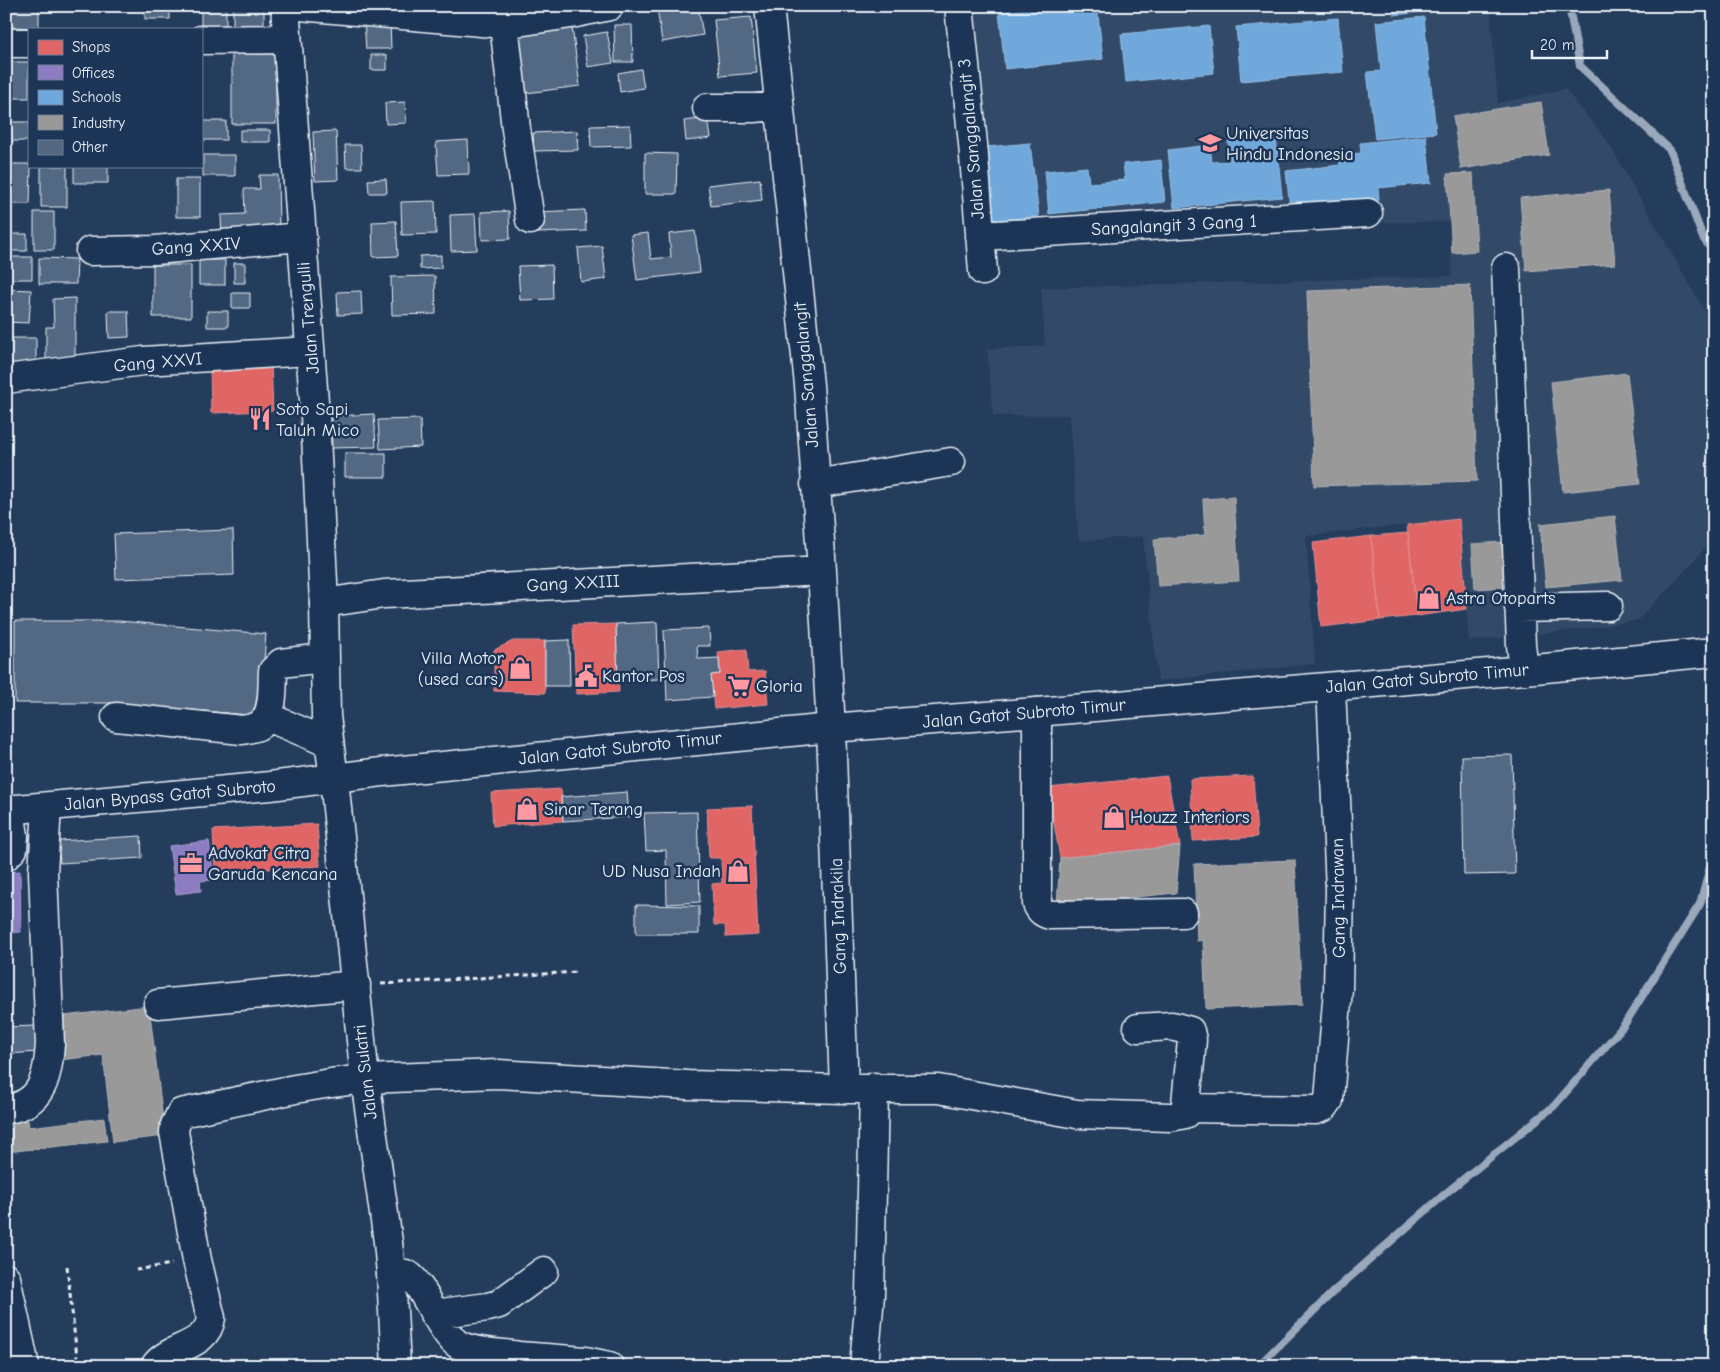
<svg xmlns="http://www.w3.org/2000/svg" width="1720" height="1372" font-family="'Comic Neue',sans-serif">
  <style>
    .built { fill: #334a68 }
    .shops { fill: #e06666; stroke: #e29092 }
    .offices { fill: #8e7cc3; stroke: #a99fd3 }
    .schools { fill: #6fa8dc; stroke: #93bee4 }
    .industry { fill: #999; stroke: #b1b3b6 }
    .lines { fill: none; stroke-linecap: round; stroke-linejoin: round }
    .stream { stroke: #99a8ba; stroke-width: 8 }
    .building { fill: #536782; stroke: #e8f1f8 }
    .minor-casing { stroke: #e8f1f8; stroke-width: 31 }
    .major-casing { stroke: #e8f1f8; stroke-width: 31 }
    .highway-casing { stroke: #e8f1f8; stroke-width: 31 }
    .path { stroke: #e8f1f8; stroke-width: 3; stroke-dasharray: 5 4; stroke-linecap: butt }
    .minor { stroke: #1d3557; stroke-width: 28 }
    .major { stroke: #1d3557; stroke-width: 28 }
    .highway { stroke: #1d3557; stroke-width: 28 }
    .labels { text-anchor: middle; stroke-width: 5; stroke-linejoin: round; paint-order: stroke }
    .poi-label { font-size: 18px; fill: #e8f1f8; stroke: #1d3557; text-anchor: start }
    .street-label { font-size: 18px; fill: #e8f1f8; stroke: #1d3557 }
  </style>
  <rect width="100%" height="100%" fill="#253d5d"/>
  <filter id="ink" filterUnits="userSpaceOnUse"><feTurbulence type="fractalNoise" baseFrequency=".02" numOctaves="2"/><feDisplacementMap in="SourceGraphic" scale="10" xChannelSelector="R" yChannelSelector="G"/><feConvolveMatrix kernelMatrix="1 2 1 2 8 2 1 2 1" color-interpolation-filters="sRGB"/></filter>
  <g filter="url(#ink)">
    <path class="built" d="M965 6H1490L1498 103 1565 89 1606 139 1714 327V537L1692 563 1638 620 1592 628 1469 641 1459 519 1306 536 1315 664 1158 681 1143 536 1079 541 1069 415 993 416 987 349 1045 346 1041 288 1452 276 1450 222 984 226Z"/>
    <path class="shops" d="M271 363 273 411 211 413 210 365Z
      M1459 519 1467 609 1417 616 1407 525Z
      M1408 533 1417 616 1380 620 1371 536Z
      M1371 536 1380 620 1321 627 1313 543Z
      M616 624 619 692 576 694 573 625Z
      M513 641H545V693L494 691V650Z
      M746 649 748 672 765 671 768 704 714 709 711 675 720 674 718 652Z
      M1167 776 1180 846 1060 858 1048 788Z
      M1253 776 1257 837 1193 841 1190 779Z
      M561 789 563 821 493 826 491 793Z
      M752 806 758 935 726 937 725 925H714L712 884 722 883 721 858H709L707 808Z
      M317 824 320 866 215 872 213 830Z"/>
    <path class="offices" d="M209 841 214 880 200 881 201 891 176 894 169 846Z
      M20 871 21 932 6 933V872Z"/>
    <path class="schools" d="M1057 6H1097L1103 59 1005 69 999 12Z
      M1393 6H1452V9L1394 15Z
      M1424 17 1436 133 1375 139 1367 72 1381 71 1376 22Z
      M1338 18 1343 72 1241 81 1236 27Z
      M1209 26 1214 73 1126 82 1121 34Z
      M1276 136 1282 197 1174 208 1168 150 1210 145 1212 162 1230 161 1228 141Z
      M1426 136 1431 183 1378 188 1379 200 1290 209 1286 171 1340 165 1339 155 1361 153 1360 143Z
      M1030 143 1039 216 994 221 986 147Z
      M1161 160 1165 202 1049 214 1045 171 1087 167 1089 183 1125 180 1123 164Z"/>
    <path class="industry" d="M1541 102 1549 155 1461 169 1453 116Z
      M1473 173 1477 251 1452 253 1447 174Z
      M1609 190 1615 264 1526 271 1520 198Z
      M1470 285 1477 481 1314 486 1307 291Z
      M1627 373 1640 484 1563 492 1551 382Z
      M1234 497 1239 581 1158 586 1154 539 1205 535 1203 499Z
      M1615 516 1622 580 1546 587 1540 524Z
      M1503 542 1506 587 1475 589 1472 544Z
      M1180 846 1176 893 1057 905 1060 858Z
      M1295 860 1302 1005 1206 1009 1203 940 1197 941 1194 864Z
      M149 1006 165 1136 113 1142 103 1055 60 1060 55 1017Z
      M104 1118 107 1141 6 1152V1123L28 1120 29 1127Z"/>
    <g class="lines">
      <path class="stream" d="M1569 6 1580 66 1670 150 1703 238 1714 253
        M1258 1366 1333 1292 1446 1193 1554 1106 1624 1025 1700 904 1714 853"/>
    </g>
    <path class="building" d="M10 6H39V28L10 27Z
      M145 6H170V19H145Z
      M201 6H226V30L201 29Z
      M233 6H264V35H233Z
      M667 6H698L703 35 662 42 657 8Z
      M751 17 757 73 720 76 714 20Z
      M390 20 391 49H366L364 21Z
      M614 25H632L633 62H615Z
      M572 27 580 86 526 93 518 34Z
      M607 32 613 63 588 67 583 36Z
      M232 54H276V124H232Z
      M371 55H387V70H371Z
      M9 62H29V98H9Z
      M641 69 644 88 620 92 618 73Z
      M405 102 406 123 386 124 385 103Z
      M708 118 711 138 686 141 684 121Z
      M201 121H226V140H201Z
      M11 122H29V141H12Z
      M630 125 631 146 591 147 590 126Z
      M240 130H270V142H240Z
      M336 131 338 180 315 181 313 132Z
      M577 131 578 150 534 151 533 133Z
      M468 140 469 174 438 175 436 142Z
      M345 145H361L362 168H346Z
      M645 153 677 154 676 194H645Z
      M203 155H235V176H203Z
      M6 164H29V166H31L30 204H6Z
      M41 166H67V207H41Z
      M74 166H108V183H74Z
      M259 175H278L279 229 222 240 221 215 245 214 244 189H260Z
      M176 179H200V217H176Z
      M386 179 387 193H369L368 180Z
      M760 179 762 200 711 206 708 185Z
      M435 201 436 234 402 235 401 202Z
      M585 210 586 231 537 233 536 212Z
      M509 211 510 239 482 240 481 212Z
      M34 212H54V250H34Z
      M475 214 477 250 451 251 450 215Z
      M396 221 398 256 373 257 372 222Z
      M695 231 700 272 637 280 631 235 648 233 651 259 671 257 669 234Z
      M7 234H27V251H7Z
      M602 246 606 279 581 282 578 248Z
      M441 255V268L420 269V256Z
      M6 257H32V279H6Z
      M39 258 77 259 76 284H39Z
      M199 260H225V285H199Z
      M234 263H245V283H234Z
      M153 265H191V317H153Z
      M552 265 553 299 520 300 518 266Z
      M435 276 436 314 392 315 391 277Z
      M6 289 31 290 29 323 6 322Z
      M361 291 362 314 338 315 337 292Z
      M232 293H250V308H232Z
      M75 298V362H46V327H54L53 299Z
      M108 311H128L129 337 109 338Z
      M207 311H228V327H207Z
      M6 338H36V368H6Z
      M374 414 376 447 332 448 331 416Z
      M420 419 421 447 380 449 378 420Z
      M345 453H386V477H345Z
      M233 530 234 575 116 579 114 534Z
      M15 621H119L266 634 260 716 114 703H15Z
      M657 622 659 679 618 681 616 624Z
      M709 628 710 646H697L698 659 719 658 720 674 711 675 713 697 667 700 664 630Z
      M569 640 570 686H545V641Z
      M1512 755 1515 874 1464 875 1462 756Z
      M627 792 629 817 563 821 561 797Z
      M697 812 700 902 667 904 666 850 646 851 644 813Z
      M141 836 142 858 60 863 58 841Z
      M636 905 699 906V934H636Z
      M37 1026 39 1052 6 1054V1027Z"/>
    <g class="lines">
      <defs>
        <path id="minor" d="M300 6 504 24 571 14 609 6
          M769 6 809 385 822 571 831 728 844 1089
          M959 6 973 144 983 271
          M504 24 516 129 530 220
          M201 40 287 39
          M6 43H29
          M707 108H754L779 106
          M980 236 1368 213
          M90 251 155 250 301 237
          M1506 268 1521 645 1524 670
          M6 379 143 361 310 351
          M815 484 951 462
          M324 603 384 594 424 592 822 571
          M1519 608 1608 606
          M1037 712V904C1040 911 1043 913 1050 915L1183 913
          M116 717 242 730C247 729 254 728 258 726 275 717 272 688 273 671L281 663 324 658
          M268 717 329 743
          M6 856 13 849 14 836 10 810
          M158 1004 356 985
          M1186 1108 1316 1110 1324 1107 1329 1100 1338 989 1340 890 1331 687
          M6 1109C43 1105 48 1075 50 1044L43 872 47 807
          M391 1274C395 1274 402 1273 406 1274 421 1278 440 1334 459 1345 474 1353 502 1353 519 1356
          M6 1278 25 1366
          M434 1314 488 1307 499 1304 544 1271
          M155 1366C170 1345 207 1348 211 1318L197 1260 174 1132 175 1125 181 1113 295 1089 331 1083 365 1079 498 1074 688 1085 844 1089H938L1077 1114 1170 1117 1185 1114 1192 1040 1190 1031 1172 1026 1138 1028
          M518 1366 519 1356 585 1361 609 1366
          M864 1366 870 1295 874 1087"/>
        <path id="major" d="M285 6 315 415 324 603 326 716 334 779 365 1079 388 1242 391 1274 396 1366"/>
        <path id="highway" d="M6 810 270 786 382 772 831 728 1037 712 1524 670 1714 652"/>
      </defs>
      <use href="#minor" class="minor-casing"/>
      <use href="#major" class="major-casing"/>
      <use href="#highway" class="highway-casing"/>
      <path class="path" d="M381 984 576 972
        M67 1266 78 1366
        M136 1270 172 1264"/>
      <use href="#minor" class="minor"/>
      <use href="#major" class="major"/>
      <use href="#highway" class="highway"/>
    </g>
  </g>
  <defs>
    <symbol id="university-bare" viewBox="-9 -9 18 18"><path d="M0-5L7-2L0 1L-7-2ZM-4 1L0 2.5L4 1V4Q0 6-4 4Z" fill="#ff9aa2" stroke="#1d3557" stroke-width="2.5" paint-order="stroke"/></symbol>
    <symbol id="restaurant-bare" viewBox="-9 -9 18 18"><path d="M-5-6h1v4h1v-4h1v4h1v-4h1v5L-1.5 .5V6h-2V.5L-5-1ZM5-6V6H3V1.5H1.5Q1.5-4 5-6Z" fill="#ff9aa2" stroke="#1d3557" stroke-width="2.5" paint-order="stroke"/></symbol>
    <symbol id="shop-bare" viewBox="-9 -9 18 18"><path d="M-5-2.5h2.3a2.7 3.5 0 0 1 5.4 0H5L5.5 6h-11ZM-1.5-2.5h3a1.5 2.3 0 0 0-3 0Z" fill="#ff9aa2" stroke="#1d3557" stroke-width="2.5" paint-order="stroke"/></symbol>
    <symbol id="civic-bare" viewBox="-9 -9 18 18"><path d="M-.6-6.5H3V-4.5H.6V-3L4-1V1h2V6H-6V1h2V-1L-.6-3ZM-1.2 2.5V6h2.4V2.5Z" fill="#ff9aa2" stroke="#1d3557" stroke-width="2.5" paint-order="stroke"/></symbol>
    <symbol id="supermarket-bare" viewBox="-9 -9 18 18"><path d="M-6-5.5h2.5l.6 2H6L4.5 2H-2.5L-4.4-4H-6ZM-1.5 3.2a1.3 1.3 0 1 0 .1 0ZM3 3.2a1.3 1.3 0 1 0 .1 0Z" fill="#ff9aa2" stroke="#1d3557" stroke-width="2.5" paint-order="stroke"/></symbol>
    <symbol id="office-bare" viewBox="-9 -9 18 18"><path d="M-6-3h4V-5.5h4V-3h4V5H-6ZM-1-4.5V-3h2v-1.5ZM-6 0V1H6V0Z" fill="#ff9aa2" stroke="#1d3557" stroke-width="2.5" paint-order="stroke"/></symbol>
  </defs>
  <g fill-rule="evenodd">
    <use href="#university-bare" x="1194" y="127" width="32" height="32"/>
    <use href="#restaurant-bare" x="244" y="403" width="32" height="32"/>
    <use href="#shop-bare" x="1413" y="582" width="32" height="32"/>
    <use href="#shop-bare" x="504" y="652" width="32" height="32"/>
    <use href="#civic-bare" x="570" y="660" width="32" height="32"/>
    <use href="#supermarket-bare" x="723" y="670" width="32" height="32"/>
    <use href="#shop-bare" x="511" y="793" width="32" height="32"/>
    <use href="#shop-bare" x="1098" y="801" width="32" height="32"/>
    <use href="#office-bare" x="175" y="847" width="32" height="32"/>
    <use href="#shop-bare" x="722" y="855" width="32" height="32"/>
  </g>
  <g class="labels">
    <g class="poi-label">
      <text x="1226" y="139">Universitas<tspan x="1226" dy="21">Hindu Indonesia</tspan></text>
      <text x="276" y="415">Soto Sapi<tspan x="276" dy="21">Taluh Mico</tspan></text>
      <text x="1446" y="604">Astra Otoparts</text>
      <text x="504" y="664" text-anchor="end">Villa Motor<tspan x="504" dy="21">(used cars)</tspan></text>
      <text x="602" y="682">Kantor Pos</text>
      <text x="756" y="692">Gloria</text>
      <text x="544" y="815">Sinar Terang</text>
      <text x="1130" y="823">Houzz Interiors</text>
      <text x="208" y="859">Advokat Citra<tspan x="208" dy="21">Garuda Kencana</tspan></text>
      <text x="721" y="877" text-anchor="end">UD Nusa Indah</text>
    </g>
    <g class="street-label">
      <text transform="translate(971 139) rotate(-95)" y="6">Jalan Sanggalangit 3</text>
      <text transform="translate(1174 225) rotate(-3)" y="6">Sangalangit 3 Gang 1</text>
      <text transform="translate(196 246) rotate(-4)" y="6">Gang XXIV</text>
      <text transform="translate(308 318) rotate(-95)" y="6">Jalan Trengulli</text>
      <text transform="translate(158 362) rotate(-5)" y="6">Gang XXVI</text>
      <text transform="translate(806 375) rotate(-95)" y="6">Jalan Sanggalangit</text>
      <text transform="translate(573 583) rotate(-3)" y="6">Gang XXIII</text>
      <text transform="translate(1427 678) rotate(-5)" y="6">Jalan Gatot Subroto Timur</text>
      <text transform="translate(1024 713) rotate(-5)" y="6">Jalan Gatot Subroto Timur</text>
      <text transform="translate(620 748) rotate(-6)" y="6">Jalan Gatot Subroto Timur</text>
      <text transform="translate(170 795) rotate(-5)" y="6">Jalan Bypass Gatot Subroto</text>
      <text transform="translate(1338 898) rotate(-91)" y="6">Gang Indrawan</text>
      <text transform="translate(838 916) rotate(-92)" y="6">Gang Indrakila</text>
      <text transform="translate(365 1072) rotate(-97)" y="6">Jalan Sulatri</text>
    </g>
  </g>
  <rect width="1720" height="1372" fill="none" stroke="#1d3557" stroke-width="25"/>
  <rect x="12" y="12" width="1695" height="1347" fill="none" stroke="#e8f1f8" stroke-width="2" filter="url(#ink)"/>
  <rect x="28" y="28" width="175" height="140" fill="#1d3557" stroke="#6e8097"/>
  <rect x="38" y="40" width="25" height="15" fill="#e06666" stroke="#6e8097"/>
  <text x="72" y="52" font-size="15" fill="#e8f1f8">Shops</text>
  <rect x="38" y="65" width="25" height="15" fill="#8e7cc3" stroke="#6e8097"/>
  <text x="72" y="78" font-size="15" fill="#e8f1f8">Offices</text>
  <rect x="38" y="90" width="25" height="15" fill="#6fa8dc" stroke="#6e8097"/>
  <text x="72" y="102" font-size="15" fill="#e8f1f8">Schools</text>
  <rect x="38" y="115" width="25" height="15" fill="#999999" stroke="#6e8097"/>
  <text x="72" y="128" font-size="15" fill="#e8f1f8">Industry</text>
  <rect x="38" y="140" width="25" height="15" fill="#536782" stroke="#6e8097"/>
  <text x="72" y="152" font-size="15" fill="#e8f1f8">Other</text>
  <path d="M1532 50v8h75v-8" fill="none" stroke="#e8f1f8" stroke-width="2.5"/>
  <text x="1540" y="50" font-size="15" fill="#e8f1f8" stroke="#1d3557" stroke-width="4" paint-order="stroke">20 m</text>
</svg>
